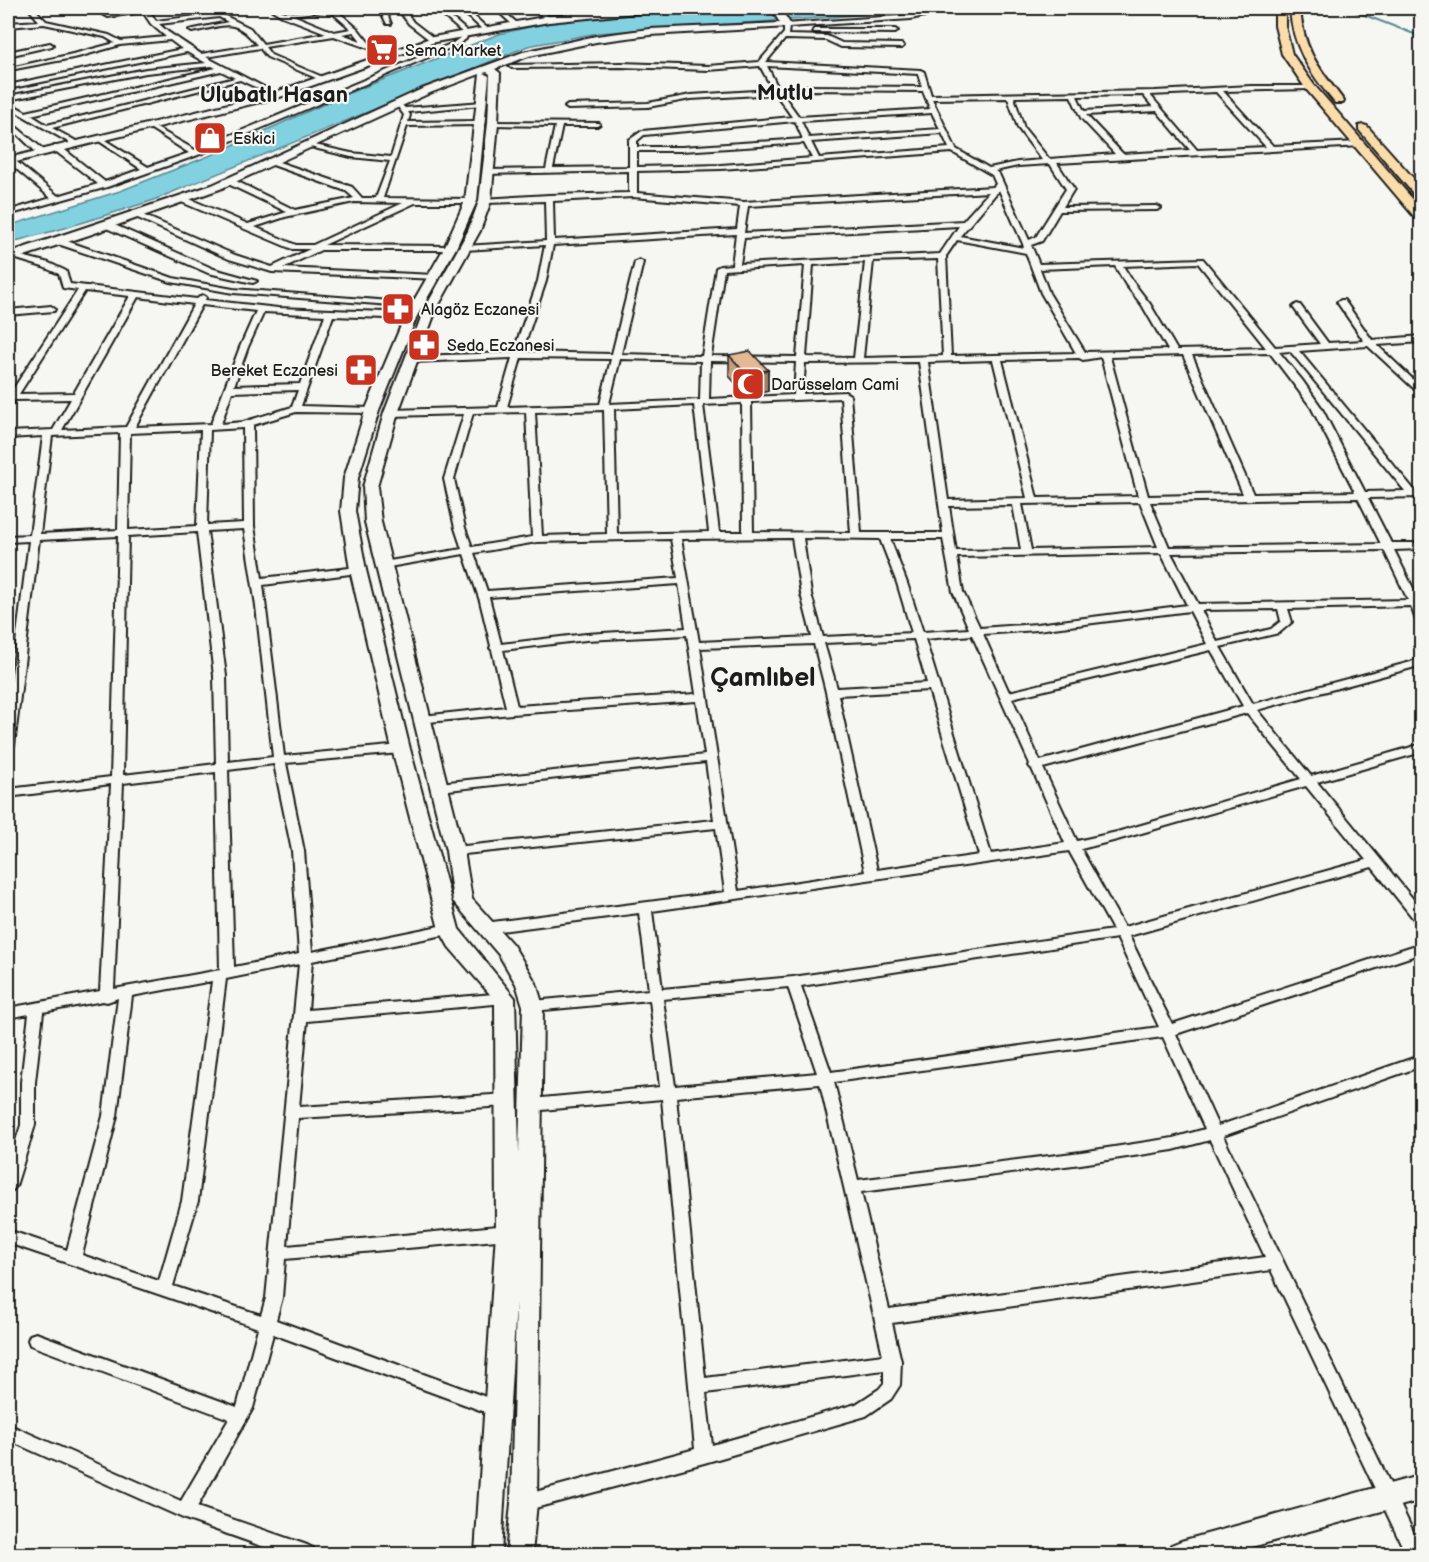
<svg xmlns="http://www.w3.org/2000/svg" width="1429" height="1562" font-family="'Balsamiq Sans',sans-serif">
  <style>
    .water { fill: #82d1e0; stroke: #598992; stroke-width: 1.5 }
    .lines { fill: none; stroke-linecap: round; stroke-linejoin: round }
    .stream { stroke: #598992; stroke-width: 2 }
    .minor-casing { stroke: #1c1c1c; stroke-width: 4 }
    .secondary-casing { stroke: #1c1c1c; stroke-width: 4 }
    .primary-casing { stroke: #1c1c1c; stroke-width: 4 }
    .minor { fill: #f6f6f2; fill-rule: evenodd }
    .secondary { fill: #f6f6f2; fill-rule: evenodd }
    .primary { fill: #fbddab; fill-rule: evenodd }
    .wall { fill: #c59f80; stroke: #1c1c1c; stroke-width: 1.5 }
    .shaded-wall { fill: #a08268; stroke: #1c1c1c; stroke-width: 1.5 }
    .building { fill: #e5b995; stroke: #1c1c1c; stroke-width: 1.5 }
    .labels { text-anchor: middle; stroke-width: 4.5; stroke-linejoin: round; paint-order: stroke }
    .far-poi-label { font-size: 16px; fill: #1c1c1c; stroke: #f6f6f2; text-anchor: start }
    .far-district-label { font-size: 22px; font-weight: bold; fill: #1c1c1c; stroke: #f6f6f2 }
    .district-label { font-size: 26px; font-weight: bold; fill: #1c1c1c; stroke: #f6f6f2 }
  </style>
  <rect width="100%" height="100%" fill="#f6f6f2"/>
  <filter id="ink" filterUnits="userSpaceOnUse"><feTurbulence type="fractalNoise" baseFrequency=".0167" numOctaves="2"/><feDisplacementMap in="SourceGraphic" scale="12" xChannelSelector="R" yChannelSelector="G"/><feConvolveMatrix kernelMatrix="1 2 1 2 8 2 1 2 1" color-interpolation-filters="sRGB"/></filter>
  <g filter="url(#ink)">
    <path class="water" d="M760 8H917L834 17 598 33 528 46 151 201 65 228 8 243V226L120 191 209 156 344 95 499 34 543 24 611 16Z"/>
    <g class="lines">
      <path class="stream" d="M1346 8 1422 37"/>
      <defs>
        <path id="minor" d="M28 8H34L46 21 109 35 121 41 166 37 151 24 143 12 108 17 92 8H99L109 13 147 8 156 21 213 14 202 8H209L250 28 263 44 326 33 282 16 269 8C277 8 282 12 289 12 303 13 319 8 334 8L358 29 370 44 393 54 388 55 334 36 265 47 271 55 325 78V80L323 81 267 57 260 48 206 57 279 95 274 96 240 80 52 128 78 142 79 144 75 146 8 107V102L26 112 216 68 212 66 146 73 8 100V96L146 69 206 63 187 52 8 89V85L182 49 170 40 120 45 78 57 10 70V68L77 53 115 43 105 37 44 24 8 27V23L39 21ZM329 10 351 29 334 32 293 15ZM219 17 228 22 189 30 192 32C225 26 234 16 257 45L201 54 168 32 159 24ZM354 32 361 41 342 34ZM221 71 235 78 47 125 31 115Z
          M379 8H385L391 24H387Z
          M397 8H403L413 22 435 39V41H431L409 24Z
          M434 8H440L468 32 466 39 457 45 198 155 107 187 8 215V211L51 198 8 162V158H12L58 196 98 184 54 150V146H60L105 182 141 169 96 139V137H100L148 167 189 153 148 127 153 126 195 150 453 43 461 37 463 33Z
          M459 8H465L487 28V30H483Z
          M494 8H500L517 23V25H513Z
          M532 8H538L552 19 547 20Z
          M570 8H576L584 15 579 16Z
          M950 8H960L911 19 789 27 788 35 827 36 842 43 901 44 904 46 901 48 841 47 826 40 785 39 766 62 921 70 924 72 931 95 1155 91 1251 86H1312V88L1310 89 1223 91 1273 146 1359 142 1363 144 1362 146 1057 163 1074 189 1063 207 1157 206 1161 208 1157 210 1060 211 1042 241 1031 245 1039 264 1203 259 1275 347 1320 344 1293 307 1297 304 1300 305 1328 343 1364 341 1337 302 1341 300H1344L1372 340 1422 336V342L1377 345 1422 388V396L1368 346 1299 351 1415 491H1422V497L1368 498 1391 543H1422V549L1394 550 1419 600H1422V626L1417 623 1411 606 1288 609 1292 622 1279 633 1220 647 1253 704 1411 662 1422 657V665L1419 666 1257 710 1311 776 1422 744V752L1317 782 1422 910V925L1417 923 1372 867 1129 936 1172 1024 1422 943V953L1176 1034 1218 1126 1422 1055V1066L1223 1136 1421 1548 1422 1554H1406L1271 1270 892 1323 901 1361 900 1385 891 1399 866 1416 704 1463 524 1511 518 1509 515 1503 518 1497 524 1495 695 1449 662 1099 531 1111 526 1109 524 1105 526 1101 531 1099 660 1087 650 1000 533 1011 528 1010 526 1006 528 1002 533 1001 649 990 639 913 485 933 480 931 478 928 480 925 485 923 725 892 716 828 455 855 451 854 449 851 455 847 714 820 706 762 439 791 435 790 433 787 439 783 705 755 697 701 512 714 418 723 416 720 422 716 506 707 492 650 490 648 491 646 480 601 464 554 383 568 378 565 383 562 462 549 455 528 444 479 464 414 391 416 386 413 391 410 498 407 512 358 412 362 408 359 412 356 513 353 538 281 545 245 465 250 461 248 465 246 546 241 545 201 485 203H482V199L549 195 629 193V171L486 174V170H489L546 169 555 126 493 125 490 123 491 122 599 123 600 124 597 126H562L553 168 629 167V140L642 131 792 117 776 94 691 99 648 107 568 109 565 107 568 105 648 103 691 95 773 90 760 66 708 70 621 67 512 68 509 66 510 65 621 63 708 66 759 62 784 33V24L911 15ZM767 66 918 74 922 87 808 86 778 88ZM808 90 923 91 930 109 799 117 781 92ZM1216 92 1266 147 1197 150 1150 95ZM1143 95 1153 107 1084 111 1077 96ZM1071 96 1081 118 1115 154 1049 159 1024 128 1014 97ZM1008 98 1018 128 1042 160 1018 162 989 168 956 149 932 99ZM1157 111 1190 150 1123 154 1086 115ZM932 113 940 129 809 138 801 121ZM795 121 803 139 682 147H637V141L644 135ZM942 133 949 148 819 158 811 142ZM804 143 812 158 721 165 637 167V151H682ZM952 152 992 175 996 184 993 187 744 202 637 193V171L721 169ZM1050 164 1066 189 1036 237 1029 240 999 174 995 171 1018 166ZM999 190 1023 244 1024 248 960 236ZM989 192 963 221 744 233 748 206ZM633 197 740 206 737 229 554 240 553 201ZM959 226 940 254 740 264 744 238ZM736 234 732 265 720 266 716 268 702 356 621 354 643 262 639 260 635 262 612 354 522 352 546 281 553 245ZM957 240 1026 253 1041 293 1076 353 951 356 946 256ZM938 259 943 356 863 358 873 261ZM865 262 854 358 806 357 813 265ZM1198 263 1266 348 1177 350 1150 304 1133 282 1123 266ZM805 265 797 357 711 356 724 270ZM1115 266 1126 285 1142 305 1168 350 1085 352 1049 293 1040 269ZM1290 351 1405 491 1365 492 1321 407 1302 380 1279 352ZM1270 353 1311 407 1355 492 1253 494 1192 355ZM1183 355 1243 494 1148 496 1110 357ZM1101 357 1138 496 1037 498 1002 360 1079 358 1083 360ZM521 358 611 359 600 404 507 407ZM620 359 701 361 700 400 609 404ZM993 360 1027 498 948 500 928 362ZM710 361 796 362 794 395 709 399ZM919 362 943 533H861L850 395 845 392 803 394 805 363ZM841 398 851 533 753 532 751 402ZM742 403 743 532H719L703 405ZM694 405 709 532 617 534 614 409ZM604 410 607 534 542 536 535 412ZM526 412 532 537 472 547 465 528 454 479 473 413ZM1358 498 1381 544 1169 547 1150 502ZM1140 502 1158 547 1031 550 1022 504ZM1013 505 1021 550 956 551 949 506ZM792 538 801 594 812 637 699 642 681 539ZM803 538 880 539 897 583 912 633 823 637 811 594ZM671 539 678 578 487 591 474 553 537 542ZM890 539H943L953 592 969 629 923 632 907 583ZM1384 550 1408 600 1198 604 1171 553ZM1161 553 1187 605 1037 624 980 628 963 592 957 557ZM679 584 686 628 586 634 501 644 489 597ZM1278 609 1281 621 1271 629 1217 642 1201 610ZM1190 611 1207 644 1009 692 983 634 1037 630ZM687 635 696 694 517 706 503 650 586 640ZM972 635 1030 764 1029 766 1032 769 1065 843 991 854 925 639ZM914 639 927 683 837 688 824 643ZM814 644 826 692 865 872 738 891 700 648ZM1211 650 1243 706 1040 761 1012 698ZM929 690 979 855 877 870 838 695ZM1247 713 1301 779 1117 832 1077 841 1043 768ZM1306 786 1366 860 1124 927 1081 849 1117 840ZM1069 851 1113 930 793 977 662 989 652 911ZM1117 938 1159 1027 831 1072 801 986ZM788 987 817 1073 675 1086 663 999ZM1163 1037 1205 1129 1173 1138 1081 1152 858 1180 834 1082ZM820 1084 883 1355 705 1378 676 1097ZM1210 1140 1265 1257 889 1309 861 1192 1081 1164 1173 1150ZM884 1370V1383L879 1389 856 1404 712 1445 706 1393Z
          M815 29H895L898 31 895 33 813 32Z
          M8 39 11 40 12 41 8 44Z
          M50 43 53 45 52 46 8 56V52Z
          M398 101 405 108 483 102 484 103 481 105 408 112 410 115 408 122 479 121 482 123 479 125 407 126 383 198 471 199 475 201 471 203H415L324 245 450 246 454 248 450 250H321L283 268 435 275 439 277 438 279 272 272 229 259 131 215 138 213 235 255 272 267 310 249H292L179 201V197H185L248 224 287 212 226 183V179H232L295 210 354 198 346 191 267 163V159H270L352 187 362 198H376L390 161 351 157 302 145 306 143 351 153 391 157 404 115 395 103ZM354 202 403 203 313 245H296L255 227 285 217Z
          M8 120 44 150V154H38L8 125Z
          M104 223H110L214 269 257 281 253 283 208 273 104 227Z
          M55 239H61L173 278 233 289 417 303 421 305 417 307 233 293 171 282 55 243Z
          M10 253 49 263 66 271 70 284 197 299 202 295 206 297 205 300 278 308 411 313 415 316 411 319 333 316 301 406 372 408 377 411 375 413 296 412 253 425 254 526 262 578 358 567 363 570 358 573 263 585 284 756 401 745 407 749 401 753 286 763 304 851 312 952 449 924 454 926 456 929 454 932 449 934 312 961 308 1010 505 993 510 994 512 998 510 1002 505 1003 307 1021 299 1107 508 1094 513 1096 515 1100 513 1104 508 1106 298 1118 287 1246 508 1225 513 1227 516 1232 513 1237 508 1239 285 1259 282 1298 276 1320 505 1404 507 1409 505 1414 499 1417 273 1334 253 1408 197 1507 307 1545 313 1548 316 1554H284L185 1519 8 1440V1424L181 1501 229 1419 30 1345 28 1340 30 1335 36 1333 237 1407 258 1328 8 1243V1230L67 1250 103 1116 118 998 107 1002 103 1001 43 1012 35 1082V1125L16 1186 13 1190 8 1192V1165L21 1125V1082L29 1014 8 1018V1008L100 991 111 784 8 797V789L111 777 118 536 39 540 14 746 8 750V705L29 541 8 542V536L30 535 43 436 8 438V432L53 430 71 399 15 400 11 406 8 407V397L78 290 63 288 59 274 43 267 10 257ZM85 291 130 296 74 393 19 394ZM138 297 194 304 126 427 62 430ZM202 305 256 311 240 347 211 424 135 427ZM264 312 325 315 300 384 234 386 248 347ZM298 390 292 407 243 422 221 424 232 392ZM243 428 244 523 207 525 210 430ZM201 430 197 526 128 530 130 433ZM120 433 118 530 40 534 52 436ZM244 529 256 606 273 757 228 762 226 676 207 531ZM197 532 214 676 216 764 123 775 128 536ZM274 764 292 851 299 954 234 967 228 770ZM216 772 220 970 114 989 123 783ZM299 964 266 1298 261 1315 173 1286 198 1201 226 979ZM212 981 182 1201 159 1281 82 1255 117 1116 132 996Z
          M51 306 55 309 54 311 8 315V310Z"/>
        <path id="secondary" d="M634 8H661L656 11 549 22 435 42 280 97 8 164V158L273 93 433 37 549 16Z
          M771 8H780L791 25 789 27 650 35 596 42 529 56 495 69 500 73 498 123 491 201 480 231 436 310 398 413 377 487 381 522 464 851 472 899 513 945 536 983 543 1006 537 1503 532 1554H506L511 1503 516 1303 501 1554H475L496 1232 495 1000 449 947 439 929 392 749 350 570 341 511 344 478 365 411 405 316 444 248 465 201 480 74 430 93 220 189 89 235 12 260H8V253L212 185 422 89 523 52 596 36 650 29 780 23ZM487 72 490 74 488 123 479 201 468 231 424 310 384 413 363 487 365 522 446 851 453 901 499 955 516 984 523 1006 519 1154 515 998 459 929 410 749 366 570 355 511 358 478 379 411 417 316 456 248 477 201 489 76 483 73Z
          M1422 1475V1500L1226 1554H1168L1171 1545 1181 1541Z"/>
        <path id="primary" d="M1275 8H1285V26L1292 54 1314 85 1422 210V222L1418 221 1306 89 1282 54 1275 26Z
          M1290 8H1300C1303 51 1320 69 1344 101L1343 103H1335C1311 74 1292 47 1290 8Z
          M1363 125 1367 126 1422 188V200L1418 199 1359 130V126Z"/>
      </defs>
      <use href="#minor" class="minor-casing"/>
      <use href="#secondary" class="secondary-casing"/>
      <use href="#primary" class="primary-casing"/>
      <use href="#minor" class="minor"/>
      <use href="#secondary" class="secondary"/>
      <use href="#primary" class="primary"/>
    </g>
    <path class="wall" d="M729 355 768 370V391L746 395 729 376Z"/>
    <path class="shaded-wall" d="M768 370V391L746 395V374Z"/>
    <path class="building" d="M750 351 768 370 746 374 729 355Z"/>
  </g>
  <defs>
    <symbol id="supermarket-square" viewBox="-11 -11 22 22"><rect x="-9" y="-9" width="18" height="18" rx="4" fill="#c8321e" stroke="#f6f6f2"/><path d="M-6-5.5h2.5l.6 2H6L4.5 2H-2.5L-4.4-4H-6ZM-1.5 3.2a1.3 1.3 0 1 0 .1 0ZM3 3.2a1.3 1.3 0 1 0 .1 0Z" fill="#fff"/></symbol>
    <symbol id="shop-square" viewBox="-11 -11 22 22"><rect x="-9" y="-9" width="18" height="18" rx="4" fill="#c8321e" stroke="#f6f6f2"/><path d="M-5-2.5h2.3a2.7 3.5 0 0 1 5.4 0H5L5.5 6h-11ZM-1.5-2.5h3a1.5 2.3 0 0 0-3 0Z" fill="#fff"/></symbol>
    <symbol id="pharmacy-square" viewBox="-11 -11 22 22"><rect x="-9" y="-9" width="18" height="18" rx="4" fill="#c8321e" stroke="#f6f6f2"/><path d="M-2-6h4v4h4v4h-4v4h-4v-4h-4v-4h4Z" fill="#fff"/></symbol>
    <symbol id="mosque-square" viewBox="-11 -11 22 22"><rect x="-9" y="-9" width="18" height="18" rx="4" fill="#c8321e" stroke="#f6f6f2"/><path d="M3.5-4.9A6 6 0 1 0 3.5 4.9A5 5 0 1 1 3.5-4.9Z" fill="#fff"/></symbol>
  </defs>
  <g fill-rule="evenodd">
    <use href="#supermarket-square" x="363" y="31" width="38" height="38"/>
    <use href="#shop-square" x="191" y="119" width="38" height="38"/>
    <use href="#pharmacy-square" x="379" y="290" width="38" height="38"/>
    <use href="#pharmacy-square" x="405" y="326" width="38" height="38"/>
    <use href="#pharmacy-square" x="342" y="351" width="38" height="38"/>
    <use href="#mosque-square" x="729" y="365" width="38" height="38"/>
  </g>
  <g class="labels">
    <g class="far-poi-label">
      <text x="405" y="56">Sema Market</text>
      <text x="233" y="144">Eskici</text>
      <text x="421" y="315">Alagöz Eczanesi</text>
      <text x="447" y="351">Seda Eczanesi</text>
      <text x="338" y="376" text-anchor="end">Bereket Eczanesi</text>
      <text x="771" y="390">Darüsselam Cami</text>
    </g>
    <g class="far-district-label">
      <text x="785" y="100">Mutlu</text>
      <text x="274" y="102">Ulubatlı Hasan</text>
    </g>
    <g class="district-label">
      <text x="763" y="686">Çamlıbel</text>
    </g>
  </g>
  <rect width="1429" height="1562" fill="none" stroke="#f6f6f2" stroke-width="30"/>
  <rect x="15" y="15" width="1399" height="1532" fill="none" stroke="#1c1c1c" stroke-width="2" filter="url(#ink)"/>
</svg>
